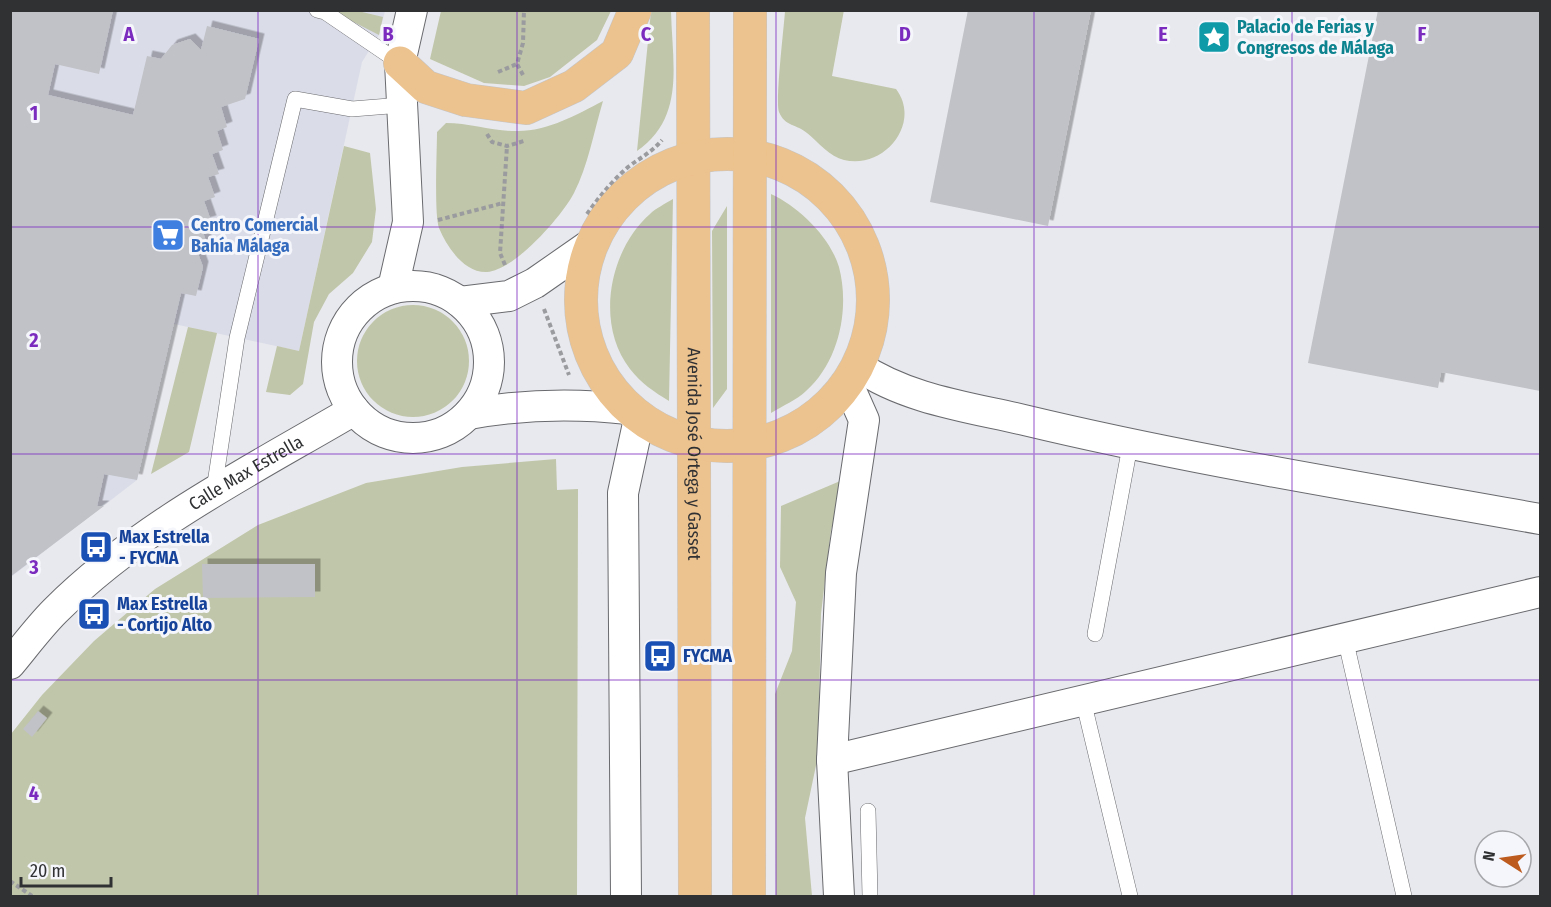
<svg xmlns="http://www.w3.org/2000/svg" width="1551" height="907" font-family="'Fira Sans Condensed',sans-serif">
  <style>
    .built { fill: #dadce8 }
    .green { fill: #c0c6a9 }
    .building { fill: #c1c2c7; filter: url(#shadow) }
    .lines { fill: none; stroke-linecap: round; stroke-linejoin: round }
    .service-casing { stroke: #696a6e; stroke-width: 16 }
    .minor-casing { stroke: #696a6e; stroke-width: 32 }
    .primary-casing { stroke: #c5c5c6; stroke-width: 34 }
    .path { stroke: #9a9b9e; stroke-width: 4; stroke-dasharray: 4.5 3; stroke-linecap: butt }
    .service { stroke: #fff; stroke-width: 15 }
    .minor { stroke: #fff; stroke-width: 30 }
    .primary { stroke: #ecc28e; stroke-width: 33 }
    .grid { fill: none; stroke: #7b2cbf; stroke-width: 1.5; stroke-opacity: 0.55 }
    .labels { text-anchor: middle; stroke-width: 6; stroke-linejoin: round; paint-order: stroke }
    .culture-label { font-size: 18px; font-weight: bold; fill: #0d838f; stroke: #f5f6fb; text-anchor: start }
    .shop-label { font-size: 18px; font-weight: bold; fill: #366cbe; stroke: #f5f6fb; text-anchor: start }
    .street-label { font-size: 18px; fill: #303133; stroke: #f5f6fb }
    .transit-label { font-size: 18px; font-weight: bold; fill: #164399; stroke: #f5f6fb; text-anchor: start }
    .grid-label { font-size: 20px; text-anchor: middle; font-weight: bold; fill: #7b2cbf; stroke: #f5f6fb; stroke-width: 6; stroke-linejoin: round; paint-order: stroke }
  </style>
  <defs>
    <filter id="shadow"><feDropShadow dx="5.5" dy="-5.5" stdDeviation="0" flood-color="#0004"/></filter>
  </defs>
  <rect width="100%" height="100%" fill="#e8e9ee"/>
  <path class="built" d="M11 11H385L379 35 362 62 299 351 174 324 137 480 11 577Z"/>
  <path class="green" d="M844 10 832 76 896 89C922 123 884 170 844 160 830 157 818 142 807 133 797 124 785 127 779 112 775 102 784 27 785 11Z
    M332 11H358L383 17 379 35Z
    M441 11V10L611 11 597 40 550 77 524 86 484 83 430 59Z
    M651 11H671C672 63 686 117 637 151Z
    M603 101C594 131 588 166 574 193 562 216 515 270 487 272 464 273 447 247 439 228 434 213 437 152 437 132L446 123C469 123 492 131 515 131 547 132 576 115 603 101Z
    M344 146 370 153 376 209 372 242 353 273 329 294 314 322 303 384 290 395 266 392 277 346 299 351Z
    M771 194C799 207 830 237 839 267 850 309 839 362 806 391 797 400 782 406 771 413Z
    M673 199 669 401C654 392 641 383 630 369 595 324 609 250 650 214 656 208 665 204 673 199Z
    M727 206V389L713 408 712 231Z
    M357 361a56 56 0 1 1 112 0a56 56 0 1 1-112 0Z
    M188 327 217 333 189 452 151 474Z
    M556 459 557 490 578 489 577 896H11V734L42 695 94 641 155 589 258 525 366 483 462 467Z
    M845 479 831 530 821 614 818 756 805 818 812 896H776L775 694 792 651 796 602 780 567 781 506Z"/>
  <path class="building" d="M10 10H113L99 74 55 64 48 95 133 115 147 56 161 59 172 45 190 39 201 50 207 26 259 39 245 99 221 107 227 127 217 131 223 150 212 154 219 174 208 177 215 197 204 201 211 221 200 224 207 244 196 248 203 267 196 296 181 293 137 480 104 474 97 506H104L10 577Z
    M968 10H1091L1048 226 930 202Z
    M1378 10H1540V391L1441 372 1438 388 1308 363Z
    M202 564H315V597L203 598Z
    M38 711 47 718 32 737 23 729Z"/>
  <g class="lines">
    <defs>
      <path id="service" d="M317 10 325 12 400 63
        M214 490 237 338 295 99 352 109 402 105
        M1095 634 1130 446
        M1345 638 1404 896
        M1083 700 1130 896
        M868 811 870 896"/>
      <g id="minor">
        <circle cx="413" cy="362" r="76"/>
        <path d="M393 288 408 222 400 63 412 10"/>
        <path d="M460 302 509 296 535 283 591 244"/>
        <path d="M858 366C906 399 968 407 1024 420 1195 461 1368 488 1540 519"/>
        <path d="M469 414C523 404 573 403 628 409"/>
        <path id="s1" d="M10 664C25 646 39 627 55 611 140 526 252 470 354 410"/>
        <path d="M832 760 1540 592"/>
        <path d="M626 896 623 493 639 419"/>
        <path d="M839 896 832 760 841 573 864 420 848 384"/>
      </g>
      <g id="primary">
        <path id="s2" d="M693 10 695 896"/>
        <path d="M400 63 426 87 466 100 526 108 574 86 617 53 635 10"/>
        <circle cx="727" cy="300" r="146"/>
        <path d="M749 896 750 10"/>
      </g>
    </defs>
    <use href="#service" class="service-casing"/>
    <use href="#minor" class="minor-casing"/>
    <use href="#primary" class="primary-casing"/>
    <path class="path" d="M498 72 517 64
      M523 75 517 64 523 43 524 10
      M487 134 492 142 507 146 524 141
      M587 214C599 197 612 181 628 167 640 158 652 152 662 140
      M438 220 503 203
      M505 265 500 253 507 146
      M544 309 569 375
      M10 881 32 896"/>
    <use href="#service" class="service"/>
    <use href="#minor" class="minor"/>
    <use href="#primary" class="primary"/>
  </g>
  <path class="grid" d="M258 10V896M517 10V896M776 10V896M1034 10V896M1292 10V896M10 227H1540M10 454H1540M10 680H1540"/>
  <defs>
    <symbol id="sight-square" viewBox="-11 -11 22 22"><rect x="-9" y="-9" width="18" height="18" rx="4" fill="#0f9aa8" stroke="#f5f6fb"/><path d="M0-6L1.8-2.2L6-1.7L2.9 1.2L3.7 5.4L0 3.3L-3.7 5.4L-2.9 1.2L-6-1.7L-1.8-2.2Z" fill="#fff"/></symbol>
    <symbol id="supermarket-square" viewBox="-11 -11 22 22"><rect x="-9" y="-9" width="18" height="18" rx="4" fill="#3f7fe0" stroke="#f5f6fb"/><path d="M-6-5.5h2.5l.6 2H6L4.5 2H-2.5L-4.4-4H-6ZM-1.5 3.2a1.3 1.3 0 1 0 .1 0ZM3 3.2a1.3 1.3 0 1 0 .1 0Z" fill="#fff"/></symbol>
    <symbol id="bus-square" viewBox="-11 -11 22 22"><rect x="-9" y="-9" width="18" height="18" rx="4" fill="#1a4fb4" stroke="#f5f6fb"/><path d="M-5-6H5V4H4V6H2V4H-2V6H-4V4H-5ZM-3.5-4V0h7V-4ZM-3.5 1.2v1.5H-2V1.2ZM2 1.2v1.5H3.5V1.2Z" fill="#fff"/></symbol>
  </defs>
  <g fill-rule="evenodd">
    <use href="#sight-square" x="1195" y="18" width="38" height="38"/>
    <use href="#supermarket-square" x="149" y="216" width="38" height="38"/>
    <use href="#bus-square" x="77" y="528" width="38" height="38"/>
    <use href="#bus-square" x="75" y="595" width="38" height="38"/>
    <use href="#bus-square" x="641" y="637" width="38" height="38"/>
  </g>
  <g class="labels">
    <g class="culture-label">
      <text x="1237" y="33">Palacio de Ferias y<tspan x="1237" dy="21">Congresos de Málaga</tspan></text>
    </g>
    <g class="shop-label">
      <text x="191" y="231">Centro Comercial<tspan x="191" dy="21">Bahía Málaga</tspan></text>
    </g>
    <g class="street-label">
      <text dy="6" stroke="none"><textPath href="#s2" startOffset="444">Avenida José Ortega y Gasset</textPath></text>
      <text dy="6" stroke="none"><textPath href="#s1" startOffset="306">Calle Max Estrella</textPath></text>
    </g>
    <g class="transit-label">
      <text x="119" y="543">Max Estrella<tspan x="119" dy="21">- FYCMA</tspan></text>
      <text x="117" y="610">Max Estrella<tspan x="117" dy="21">- Cortijo Alto</tspan></text>
      <text x="683" y="662">FYCMA</text>
    </g>
  </g>
  <g class="grid-label">
    <text x="129" y="41">A</text>
    <text x="388" y="41">B</text>
    <text x="646" y="41">C</text>
    <text x="905" y="41">D</text>
    <text x="1163" y="41">E</text>
    <text x="1422" y="41">F</text>
    <text x="34" y="120">1</text>
    <text x="34" y="347">2</text>
    <text x="34" y="574">3</text>
    <text x="34" y="800">4</text>
  </g>
  <rect width="1551" height="907" fill="none" stroke="#303133" stroke-width="24"/>
  <g transform="translate(1503 859) rotate(282)"><circle r="28" fill="#f5f6fb" stroke="#a6a7ab" stroke-width="1.5"/>
  <path d="M0-4.5L10 22L0 15L-10 22Z" fill="#bd5b1f"/>
  <text y="-9" font-size="16" font-weight="bold" text-anchor="middle" fill="#303133">N</text>
  </g>
  <path d="M21 877v9h90v-9" fill="none" stroke="#303133" stroke-width="3"/>
  <text x="30" y="877" font-size="18" fill="#303133" stroke="#f5f6fb" stroke-width="4.5" paint-order="stroke">20 m</text>
</svg>
